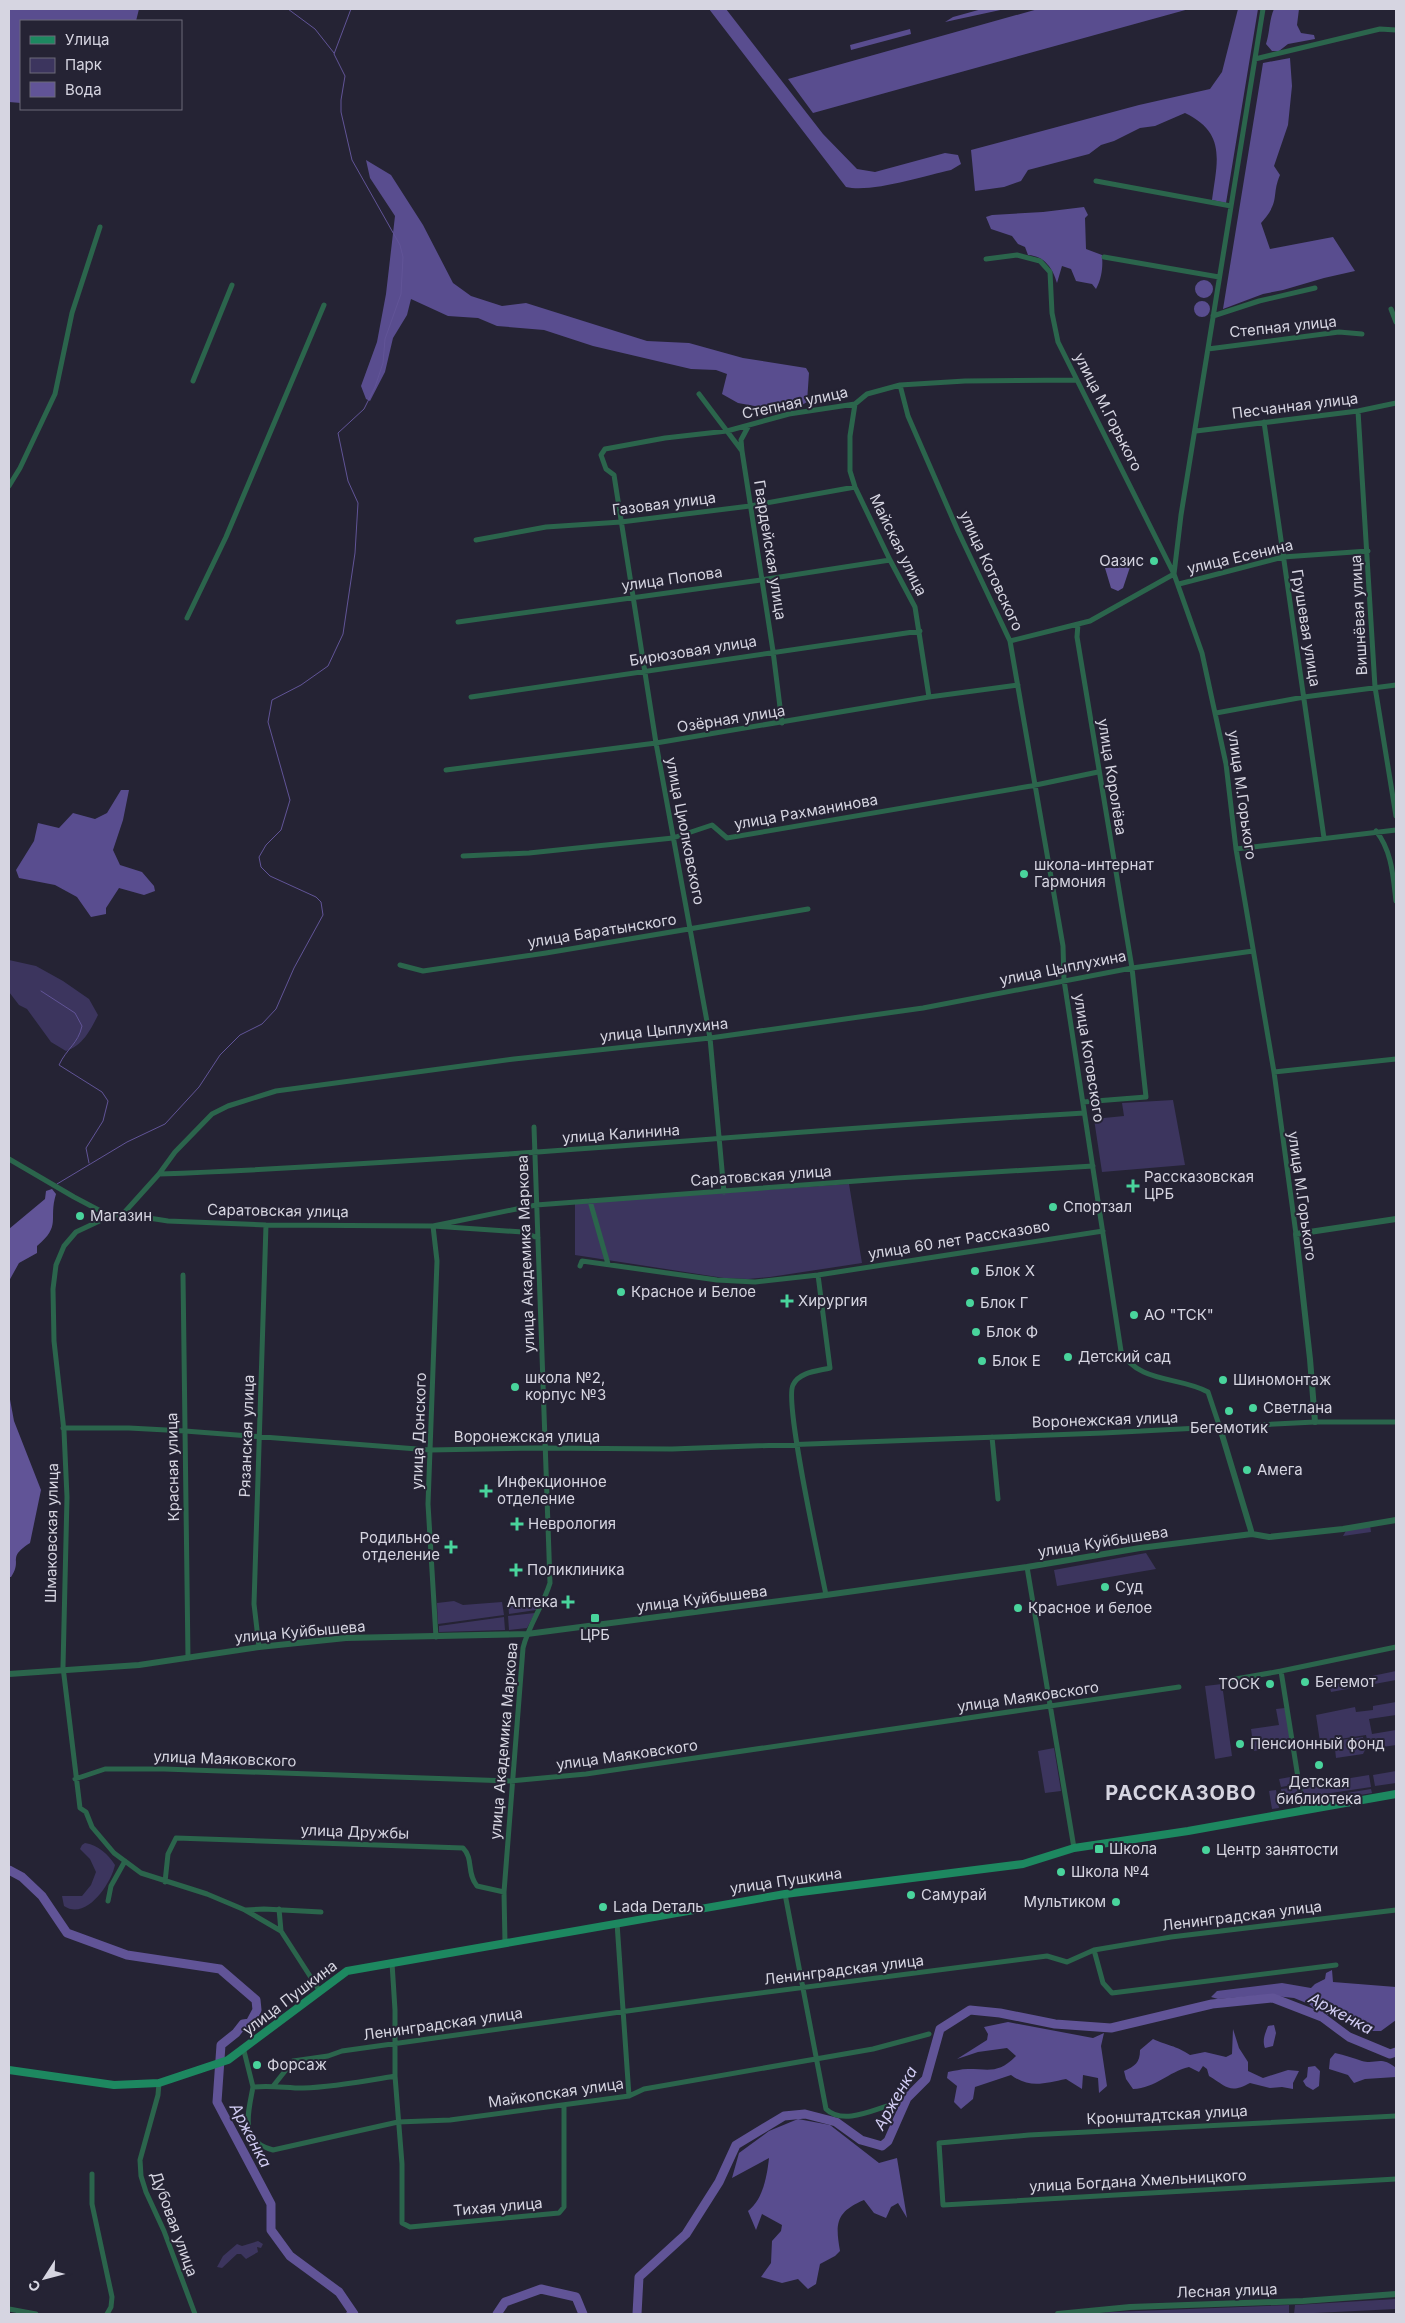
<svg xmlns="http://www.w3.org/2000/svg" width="1405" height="2323" font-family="Inter,sans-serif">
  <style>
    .green { fill: #3c355e }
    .forest { fill: #594d8f }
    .water { fill: #615497 }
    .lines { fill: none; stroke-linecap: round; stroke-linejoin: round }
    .stream { stroke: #615497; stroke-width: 1 }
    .river { stroke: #615497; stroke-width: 9 }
    .minor { stroke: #2b654c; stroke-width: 5 }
    .tertiary { stroke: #2b654c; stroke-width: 6 }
    .secondary { stroke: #1d8860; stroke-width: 8 }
    .poi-dot { fill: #49d49c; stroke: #252334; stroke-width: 2 }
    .labels { text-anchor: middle; stroke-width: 4; stroke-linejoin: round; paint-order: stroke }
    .street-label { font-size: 15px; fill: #d6d5e1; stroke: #252334 }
    .poi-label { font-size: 15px; fill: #d6d5e1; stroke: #252334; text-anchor: start }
    .water-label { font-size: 16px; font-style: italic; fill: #d1ccf3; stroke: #252334 }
    .district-label { font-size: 20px; font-weight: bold; letter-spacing: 1px; fill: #d6d5e1; stroke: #252334 }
  </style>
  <rect width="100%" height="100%" fill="#252334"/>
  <path class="green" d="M9 960 36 966 63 981 89 999 98 1015C90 1031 83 1045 66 1051L51 1042 27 1009 19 1005 9 992Z
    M1173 1100 1185 1165 1102 1172 1094 1119 1124 1116 1122 1103Z
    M849 1184 862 1263 770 1277 748 1279 724 1278 575 1255V1203Z
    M1370 1525 1371 1532 1343 1536 1347 1529Z
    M1146 1553 1156 1569 1057 1586 1054 1570Z
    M541 1598 536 1610 509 1614 508 1601Z
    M454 1601 463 1605 502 1602 504 1615 438 1624 437 1603Z
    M535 1613 527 1628 509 1630 508 1616Z
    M504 1617 505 1630 439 1632V1626Z
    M1396 1671V1680L1331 1692 1329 1685Z
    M1222 1684 1232 1756 1215 1759 1205 1686Z
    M1396 1702V1715L1369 1719 1372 1734 1396 1730V1745L1369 1749 1366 1735 1320 1742 1316 1715 1355 1707 1356 1712 1373 1710V1706Z
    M1285 1708 1291 1745 1254 1751 1251 1729 1279 1725 1276 1709Z
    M1363 1737 1365 1750 1363 1754 1336 1758 1334 1741Z
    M1054 1748 1061 1791 1045 1793 1038 1751Z
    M1396 1771V1783L1375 1786 1373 1775Z
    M1369 1775 1371 1787 1304 1797 1302 1786Z
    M1296 1776 1297 1784 1281 1787 1279 1779Z
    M1298 1787 1300 1798 1283 1801 1281 1789Z
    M1371 1789 1372 1793 1305 1804 1304 1800Z
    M1276 1790 1279 1808 1272 1809 1269 1791Z
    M85 1843C98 1845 108 1854 115 1865 111 1884 86 1921 64 1906L62 1896H82L91 1885 96 1872 90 1859 80 1849 82 1845Z
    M258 2241 263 2244 261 2248 257 2247 258 2252 246 2259 241 2254H237L222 2268 217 2267 223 2256 237 2244 242 2246Z
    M1396 2299V2309L1294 2314 1295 2305Z
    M1289 2305V2314H1085L1113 2312Z"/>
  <path class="forest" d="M9 9H139L136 21H21V103L9 102Z
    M709 9H726L823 134 857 169 875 172 945 153 958 155 961 164 951 170C924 176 871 193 846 187Z
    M982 9H1005L945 22 953 17Z
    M1038 9H1189L813 113 788 79Z
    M1238 9H1258L1226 203 1212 200C1217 162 1227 133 1185 113L1155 126 1140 128 1114 141 1101 145 1089 154 1028 170 1021 181 1004 187 975 191 971 150 1139 105 1210 89 1222 72Z
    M1274 9H1299L1297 25 1301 33 1314 35 1315 39 1288 44 1279 51H1272L1266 44C1270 32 1269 20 1274 9Z
    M910 29 911 34 851 50 850 45Z
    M1290 58 1292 86 1288 125 1274 166 1280 175C1271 196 1281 201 1261 223L1270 249 1333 237 1355 271 1324 278 1283 290 1263 294 1223 309 1263 63Z
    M366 160 391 175 423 225 453 283 471 296 502 306 526 303 647 341 689 343 743 358 806 368 809 373 807 402 797 408 760 407 738 403 722 394 727 374 716 370 691 369 593 346 544 330 497 326 478 318 448 316 411 299 407 315 393 338 385 372 370 401 366 399 361 386 377 342 386 294 395 216 370 178Z
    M1084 207 1088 215 1085 218 1086 249 1102 255C1103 267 1102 278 1096 289L1092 284 1076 281 1071 269 1062 266 1057 283C1053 269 1045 256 1028 255L1025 247 1018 244 1012 236 991 229 986 217 992 215 1043 212Z
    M1195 289a9 9 0 1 1 18 0a9 9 0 1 1-18 0Z
    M1194 309a8 8 0 1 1 16 0a8 8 0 1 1-16 0Z
    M121 790H129L123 820 113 850 120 865 142 872 154 886 155 891 144 895 119 888 106 908V914L91 917 77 897 55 885 19 878 16 870 34 841 38 823 59 828 73 813 95 819 107 813Z
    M1332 1970 1333 1982 1396 1987V2020L1381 2031H1366L1347 2020 1318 2012 1309 2004 1294 1998 1265 1995 1218 1999 1211 1997 1217 1991 1282 1983 1311 1988 1315 1984 1325 1979 1326 1973Z
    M1008 2022 1093 2038 1104 2033 1101 2046 1107 2086 1099 2093 1098 2078 1083 2075 1082 2089 1066 2079C1045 2083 1030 2089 1011 2075L975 2087 973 2099 961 2109 954 2102 957 2086 947 2078 948 2072C954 2071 961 2069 968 2069 990 2069 998 2074 1016 2056L1007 2048 978 2052 957 2059 987 2040 988 2034 984 2027Z
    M1274 2025 1276 2033 1273 2046 1265 2048C1262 2040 1265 2034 1268 2026Z
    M1233 2029 1239 2048 1248 2062V2071L1263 2078 1288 2070 1299 2071 1293 2083V2089L1282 2087 1270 2088 1250 2083C1230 2094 1227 2087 1209 2076L1207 2069 1203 2066 1199 2072 1189 2067C1168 2072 1156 2088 1133 2089L1126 2079 1124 2071C1135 2066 1140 2063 1140 2050L1153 2039C1168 2046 1175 2045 1190 2055L1205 2052 1226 2057 1232 2054Z
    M1335 2053C1345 2055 1353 2058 1362 2061 1376 2065 1380 2055 1396 2068V2077L1365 2079 1354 2083 1348 2075 1329 2069 1330 2059Z
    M1315 2066 1320 2071 1319 2086 1313 2090 1306 2086 1303 2081 1307 2077 1308 2067Z
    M798 2119 830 2125 879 2163 897 2158 907 2218 898 2203 891 2207 886 2218 874 2213 864 2200C836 2212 835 2223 840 2251L835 2256 820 2264 816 2284 808 2289 798 2279 782 2283 761 2277 771 2263 772 2241 781 2231 782 2225 762 2214 756 2230 748 2211C763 2200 767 2176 769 2158L732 2178 739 2153 769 2131Z"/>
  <path class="water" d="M1130 567 1123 588 1118 591 1111 588 1105 568Z
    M52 1189 56 1194C48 1220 62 1225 37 1246V1253L19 1263 9 1281V1229L45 1199 46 1191Z
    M9 1394 14 1421 41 1490 30 1543C6 1558 23 1560 11 1577H9Z"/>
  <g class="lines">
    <path class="stream" d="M288 9 315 29 334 53
      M41 991 75 1013 82 1026C78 1044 67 1048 59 1065L102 1092 108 1101 103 1121 86 1148 89 1163
      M57 1184 127 1142 165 1124 199 1087 220 1055 240 1035 262 1024 276 1009 294 968 323 915 321 902 316 897 270 876 261 867 259 857 266 845 281 830 290 800 268 722 272 700 301 685 328 666 343 634 355 553 358 503 348 481 338 433 364 409 375 387 383 363 385 339 401 294 403 257 400 245 352 160 341 112V100L345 76 334 54 351 9
      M345 2314 351 2310"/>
    <path class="river" d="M9 1870 22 1877 42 1896 67 1933 127 1955 220 1969 256 2000 257 2010 250 2023 243 2024 236 2033 221 2045 217 2102 271 2204V2230L290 2256 339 2292 354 2314
      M497 2314 505 2302 541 2289 576 2297 583 2314
      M637 2314 639 2277 686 2234 719 2182 736 2145 784 2116 805 2114 836 2122 861 2140 882 2146 888 2141 907 2098 926 2079 940 2029 970 2010 1000 2013 1055 2024 1111 2028 1212 2004 1273 1998 1322 2017 1349 2037 1390 2054 1396 2052"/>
    <path class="minor" d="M1255 59 1380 29 1396 30
      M1096 181 1231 206
      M1104 257 1219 277
      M986 259 1017 255 1040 261 1050 272 1052 313 1058 342 1174 574 1202 653 1226 764 1236 849 1274 1072 1296 1234
      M1391 309 1396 322
      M1213 316 1259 301 1315 288
      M1208 349 1339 332 1362 334
      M193 381 232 285
      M900 385 908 416 958 531 1010 641 1063 946 1064 980 1121 1351C1139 1384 1179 1376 1208 1392L1220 1428
      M699 394 742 451 773 651 782 723
      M855 404 850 436V471L855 487 890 560 915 607 929 697
      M1358 411 1375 687 1396 816
      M1264 422 1324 838
      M1196 431 1358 411 1396 403
      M742 451 741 440 749 425
      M9 486 20 468 55 394 72 313 100 227
      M476 540 546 527 621 522 750 506 855 487
      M1179 584 1283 557 1368 551
      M187 618 226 537 324 305
      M458 622 761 580 890 560
      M1010 641 1078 624
      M471 697 920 631
      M1216 713 1304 697 1396 685
      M446 770 656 743 929 697 1018 685
      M1376 831C1392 851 1393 876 1396 901
      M1236 849 1396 830
      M463 856 529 853 673 838 712 825 727 838 1031 786 1098 772
      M400 965 423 971 546 953 808 909
      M1274 1072 1396 1059
      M1083 1102 1146 1097 1132 968 1077 637 1078 624 1090 621 1174 574 1181 515 1263 9
      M9 1159 74 1197 110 1216 123 1214 168 1221 266 1225 433 1226 523 1232 538 1238
      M159 1174C468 1162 776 1131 1084 1113
      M724 1192 710 1038 656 743 614 475 606 469 601 455 605 449 665 438 727 431 789 414 855 404 867 394 900 385 965 381 1077 380
      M590 1201 608 1264
      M123 1214 159 1174 175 1152 212 1114 228 1106 276 1091 514 1059 710 1038 923 1008 1132 968 1253 951
      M110 1216 76 1232 64 1246 56 1265 53 1289 54 1341 64 1431 67 1497 63 1667 80 1808 86 1812 92 1827 114 1853 141 1873 207 1894 245 1910 281 1931 319 1990
      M433 1226 536 1205 897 1178 1093 1166
      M433 1226 437 1261 428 1504 436 1637
      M580 1266 582 1261 717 1280 755 1282 818 1275 1103 1231
      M183 1275 188 1658
      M818 1275 830 1368C818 1371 799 1372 793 1385 784 1403 820 1564 826 1595
      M63 1428H129L185 1431 430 1450 536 1448 672 1449 1103 1433 1315 1422H1396
      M992 1437 998 1499
      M1027 1567 1074 1848
      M259 1647 254 1604 266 1225
      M1281 1671 1396 1647
      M1230 1680 1281 1671 1303 1809
      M75 1779 105 1769H164L510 1781 586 1774 1179 1687
      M165 1882 168 1854 176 1838 463 1848C474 1859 466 1872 477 1886L504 1892
      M785 1894 826 2109C843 2126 875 2109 894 2104
      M108 1901 111 1886 125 1861
      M279 1909 281 1931
      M246 1910 264 1909 321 1912
      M617 1923 629 2096
      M505 1943 504 1892 523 1648C528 1626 543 1606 550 1583L534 1127
      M1094 1950 1103 1983 1112 1993 1336 1965
      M392 1963 395 2010V2076L402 2164V2223L410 2227 559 2213 564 2207V2105
      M244 2051 253 2087C271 2085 286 2088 303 2088 334 2087 365 2081 395 2076
      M159 2083 158 2095 140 2160 141 2176 146 2192 164 2231 195 2314
      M274 2085 293 2061 328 2056 342 2051 706 2000 1047 1956 1067 1962 1094 1950 1171 1937 1396 1910
      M253 2087C248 2114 239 2141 273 2150L398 2122 450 2120 629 2096 644 2089 873 2049 929 2034
      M1396 2116 1029 2135 939 2143 943 2205 1396 2179
      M92 2174V2204L112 2297 111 2307 107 2314
      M9 2309 36 2314"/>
    <path class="tertiary" d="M1315 1422 1310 1359 1296 1234 1396 1219
      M1220 1428 1252 1534
      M9 1674 139 1665 259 1647 346 1638 527 1634 826 1595 1027 1567 1140 1548 1252 1534 1269 1537 1343 1529 1396 1520
      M1058 2314 1130 2307 1303 2301 1396 2294"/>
    <path class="secondary" d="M9 2070 114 2085 159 2083 228 2060 347 1971 785 1894 1023 1864 1074 1848 1188 1831 1396 1794"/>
  </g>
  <g class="poi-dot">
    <circle cx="1154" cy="561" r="5"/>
    <circle cx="1024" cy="874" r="5"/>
    <path d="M1130.5 1178.5h5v5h5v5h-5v5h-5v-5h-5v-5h5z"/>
    <circle cx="1053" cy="1207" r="5"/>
    <circle cx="80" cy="1216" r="5"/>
    <circle cx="975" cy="1271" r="5"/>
    <circle cx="621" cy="1292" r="5"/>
    <path d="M784.5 1293.5h5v5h5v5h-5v5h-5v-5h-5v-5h5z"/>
    <circle cx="970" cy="1303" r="5"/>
    <circle cx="1134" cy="1315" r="5"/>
    <circle cx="976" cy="1332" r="5"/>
    <circle cx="1068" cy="1357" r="5"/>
    <circle cx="982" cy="1361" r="5"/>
    <circle cx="1223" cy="1380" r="5"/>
    <circle cx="515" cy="1387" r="5"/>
    <circle cx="1253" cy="1408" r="5"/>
    <circle cx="1229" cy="1411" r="5"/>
    <circle cx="1247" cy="1470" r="5"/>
    <path d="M483.5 1483.5h5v5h5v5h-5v5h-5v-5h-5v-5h5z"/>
    <path d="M514.5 1516.5h5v5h5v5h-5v5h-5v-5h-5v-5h5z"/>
    <path d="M448.5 1539.5h5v5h5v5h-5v5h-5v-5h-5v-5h5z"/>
    <path d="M513.5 1562.5h5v5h5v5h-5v5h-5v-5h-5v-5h5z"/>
    <circle cx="1105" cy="1587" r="5"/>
    <path d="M565.5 1594.5h5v5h5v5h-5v5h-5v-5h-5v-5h5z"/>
    <circle cx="1018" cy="1608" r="5"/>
    <rect x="590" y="1613" width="10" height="10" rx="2.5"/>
    <circle cx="1305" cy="1682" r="5"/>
    <circle cx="1270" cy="1684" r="5"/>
    <circle cx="1240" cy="1744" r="5"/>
    <circle cx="1319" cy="1765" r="5"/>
    <rect x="1094" y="1844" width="10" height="10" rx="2.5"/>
    <circle cx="1206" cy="1850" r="5"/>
    <circle cx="1061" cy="1872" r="5"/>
    <circle cx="911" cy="1895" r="5"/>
    <circle cx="1116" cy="1902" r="5"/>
    <circle cx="603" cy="1907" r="5"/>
    <circle cx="257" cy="2065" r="5"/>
  </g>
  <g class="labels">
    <g class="street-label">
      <text transform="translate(1283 327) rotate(-6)" y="5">Степная улица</text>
      <text transform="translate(795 403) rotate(-12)" y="5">Степная улица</text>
      <text transform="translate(1295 406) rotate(-7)" y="5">Песчанная улица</text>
      <text transform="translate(1108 412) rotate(63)" y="5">улица М.Горького</text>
      <text transform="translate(664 504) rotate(-7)" y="5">Газовая улица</text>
      <text transform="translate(898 545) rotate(64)" y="5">Майская улица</text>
      <text transform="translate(770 550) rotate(81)" y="5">Гвардейская улица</text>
      <text transform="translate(1240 557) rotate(-13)" y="5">улица Есенина</text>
      <text transform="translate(991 571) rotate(65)" y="5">улица Котовского</text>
      <text transform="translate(672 579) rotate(-8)" y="5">улица Попова</text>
      <text transform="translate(1359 615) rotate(-93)" y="5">Вишнёвая улица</text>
      <text transform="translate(1306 628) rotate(81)" y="5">Грушевая улица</text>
      <text transform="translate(693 651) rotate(-9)" y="5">Бирюзовая улица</text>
      <text transform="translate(731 719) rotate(-9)" y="5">Озёрная улица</text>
      <text transform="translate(1112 777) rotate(81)" y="5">улица Королёва</text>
      <text transform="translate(1242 795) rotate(82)" y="5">улица М.Горького</text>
      <text transform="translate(806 812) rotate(-10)" y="5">улица Рахманинова</text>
      <text transform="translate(685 831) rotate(79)" y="5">улица Циолковского</text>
      <text transform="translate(602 931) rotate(-9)" y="5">улица Баратынского</text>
      <text transform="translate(1063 968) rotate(-11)" y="5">улица Цыплухина</text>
      <text transform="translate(664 1030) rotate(-6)" y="5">улица Цыплухина</text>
      <text transform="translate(1089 1058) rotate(81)" y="5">улица Котовского</text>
      <text transform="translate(621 1134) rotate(-4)" y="5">улица Калинина</text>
      <text transform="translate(761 1176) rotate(-4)" y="5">Саратовская улица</text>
      <text transform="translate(1302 1196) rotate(82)" y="5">улица М.Горького</text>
      <text transform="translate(278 1211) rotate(1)" y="5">Саратовская улица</text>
      <text transform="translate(959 1240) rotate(-9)" y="5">улица 60 лет Рассказово</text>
      <text transform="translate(526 1254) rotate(-92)" y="5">улица Академика Маркова</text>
      <text transform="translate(1105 1420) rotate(-2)" y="5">Воронежская улица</text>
      <text transform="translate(419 1431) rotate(-88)" y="5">улица Донского</text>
      <text transform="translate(247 1436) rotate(-88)" y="5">Рязанская улица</text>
      <text x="527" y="1442">Воронежская улица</text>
      <text transform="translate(173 1467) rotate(-91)" y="5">Красная улица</text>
      <text transform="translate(52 1533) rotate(-89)" y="5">Шмаковская улица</text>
      <text transform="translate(1103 1542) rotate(-9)" y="5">улица Куйбышева</text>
      <text transform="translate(702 1599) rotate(-7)" y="5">улица Куйбышева</text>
      <text transform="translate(300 1632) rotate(-5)" y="5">улица Куйбышева</text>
      <text transform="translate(1028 1697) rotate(-8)" y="5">улица Маяковского</text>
      <text transform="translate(504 1741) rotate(-85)" y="5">улица Академика Маркова</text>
      <text transform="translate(627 1755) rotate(-8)" y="5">улица Маяковского</text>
      <text transform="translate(225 1759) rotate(2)" y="5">улица Маяковского</text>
      <text transform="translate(355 1832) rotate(2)" y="5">улица Дружбы</text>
      <text transform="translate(786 1881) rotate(-8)" y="5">улица Пушкина</text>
      <text transform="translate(1242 1916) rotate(-7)" y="5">Ленинградская улица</text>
      <text transform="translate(844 1970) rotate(-7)" y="5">Ленинградская улица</text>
      <text transform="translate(290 1998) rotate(-37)" y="5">улица Пушкина</text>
      <text transform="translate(443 2024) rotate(-8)" y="5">Ленинградская улица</text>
      <text transform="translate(556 2093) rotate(-8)" y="5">Майкопская улица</text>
      <text transform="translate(1167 2115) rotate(-3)" y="5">Кронштадтская улица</text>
      <text transform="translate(1138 2181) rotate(-3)" y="5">улица Богдана Хмельницкого</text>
      <text transform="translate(498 2207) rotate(-5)" y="5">Тихая улица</text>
      <text transform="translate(174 2224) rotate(70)" y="5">Дубовая улица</text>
      <text transform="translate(1227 2291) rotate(-2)" y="5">Лесная улица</text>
    </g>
    <g class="poi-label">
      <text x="1144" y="566" text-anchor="end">Оазис</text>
      <text x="1034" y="870">школа-интернат<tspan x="1034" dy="17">Гармония</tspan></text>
      <text x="1144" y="1182">Рассказовская<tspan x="1144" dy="17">ЦРБ</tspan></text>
      <text x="1063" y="1212">Спортзал</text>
      <text x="90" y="1221">Магазин</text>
      <text x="985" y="1276">Блок Х</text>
      <text x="631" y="1297">Красное и Белое</text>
      <text x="798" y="1306">Хирургия</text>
      <text x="980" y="1308">Блок Г</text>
      <text x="1144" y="1320">АО "ТСК"</text>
      <text x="986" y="1337">Блок Ф</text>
      <text x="1078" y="1362">Детский сад</text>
      <text x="992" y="1366">Блок Е</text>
      <text x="525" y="1383">школа №2,<tspan x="525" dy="17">корпус №3</tspan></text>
      <text x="1233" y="1385">Шиномонтаж</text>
      <text x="1263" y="1413">Светлана</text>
      <text x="1229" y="1433" text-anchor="middle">Бегемотик</text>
      <text x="1257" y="1475">Амега</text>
      <text x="497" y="1487">Инфекционное<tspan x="497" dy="17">отделение</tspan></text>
      <text x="528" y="1529">Неврология</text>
      <text x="440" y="1543" text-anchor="end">Родильное<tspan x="440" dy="17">отделение</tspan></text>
      <text x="527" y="1575">Поликлиника</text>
      <text x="1115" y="1592">Суд</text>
      <text x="558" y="1607" text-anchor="end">Аптека</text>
      <text x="1028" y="1613">Красное и белое</text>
      <text x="595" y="1640" text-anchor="middle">ЦРБ</text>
      <text x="1315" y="1687">Бегемот</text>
      <text x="1260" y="1689" text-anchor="end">ТОСК</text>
      <text x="1250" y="1749">Пенсионный фонд</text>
      <text x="1319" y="1787" text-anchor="middle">Детская<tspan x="1319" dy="17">библиотека</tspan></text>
      <text x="1109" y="1854">Школа</text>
      <text x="1216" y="1855">Центр занятости</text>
      <text x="1071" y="1877">Школа №4</text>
      <text x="921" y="1900">Самурай</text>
      <text x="1106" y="1907" text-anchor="end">Мультиком</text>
      <text x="613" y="1912">Lada Dеталь</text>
      <text x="267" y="2070">Форсаж</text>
    </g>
    <g class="water-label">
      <text transform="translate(1341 2013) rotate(28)" y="6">Арженка</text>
      <text transform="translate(895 2098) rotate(-60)" y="6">Арженка</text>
      <text transform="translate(251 2135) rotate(62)" y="6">Арженка</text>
    </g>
    <g class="district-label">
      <text x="1181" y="1800">РАССКАЗОВО</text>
    </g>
  </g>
  <rect width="1405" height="2323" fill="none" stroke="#d6d5e1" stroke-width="20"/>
  <rect x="20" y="20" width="162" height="90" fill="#252334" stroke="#6c6a79"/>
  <rect x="30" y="36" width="25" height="8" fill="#1d8860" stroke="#6c6a79"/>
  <text x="65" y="45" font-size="15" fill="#d6d5e1">Улица</text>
  <rect x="30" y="58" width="25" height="15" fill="#3c355e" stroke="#6c6a79"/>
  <text x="65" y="70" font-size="15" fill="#d6d5e1">Парк</text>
  <rect x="30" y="82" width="25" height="15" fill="#615497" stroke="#6c6a79"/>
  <text x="65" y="95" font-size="15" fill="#d6d5e1">Вода</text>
  <g transform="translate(45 2278) rotate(234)" stroke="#252334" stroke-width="4" paint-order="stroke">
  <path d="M0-4L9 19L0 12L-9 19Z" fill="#d6d5e1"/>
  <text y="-8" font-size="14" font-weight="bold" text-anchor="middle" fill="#d6d5e1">С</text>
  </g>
</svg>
